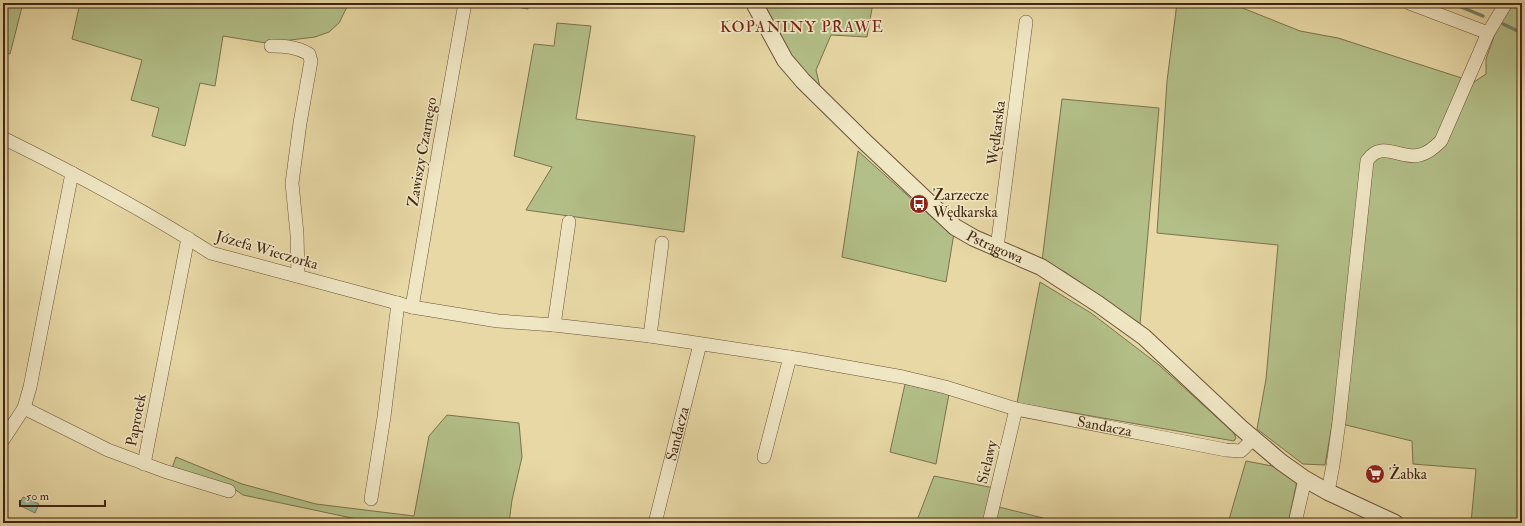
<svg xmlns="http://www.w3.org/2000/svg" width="1525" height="526" font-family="'IM FELL Double Pica',serif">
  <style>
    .green { fill: #b3bf88; stroke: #7b724d }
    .water { fill: #98bba1; stroke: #767f68 }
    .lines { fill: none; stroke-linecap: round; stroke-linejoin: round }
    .stream { stroke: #767f68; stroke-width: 3.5 }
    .minor-casing { stroke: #6c5237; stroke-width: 14 }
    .tertiary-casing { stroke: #6c5237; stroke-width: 18 }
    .minor { stroke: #efe6c4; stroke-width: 13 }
    .tertiary { stroke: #efe6c4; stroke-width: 16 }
    .labels { text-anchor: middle; stroke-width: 3.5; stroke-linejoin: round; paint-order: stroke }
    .street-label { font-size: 15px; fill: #432612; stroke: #efe6c4 }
    .poi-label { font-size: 15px; fill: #432612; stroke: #efe6c4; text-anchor: start }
    .neighbourhood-label { font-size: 16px; letter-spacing: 1px; fill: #7a1f14; stroke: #efe6c4 }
  </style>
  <rect width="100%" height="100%" fill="#e7d8a5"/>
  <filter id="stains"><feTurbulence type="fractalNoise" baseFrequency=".005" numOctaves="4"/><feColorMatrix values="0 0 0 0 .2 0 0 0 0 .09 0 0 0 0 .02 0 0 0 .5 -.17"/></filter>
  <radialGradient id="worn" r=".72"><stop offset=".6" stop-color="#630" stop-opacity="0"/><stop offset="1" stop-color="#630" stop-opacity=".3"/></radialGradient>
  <path class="green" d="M3 3H23L10 54 3 52Z
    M80 3H349L339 23 329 32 315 37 266 43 223 36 215 86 200 83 185 146 152 136 159 108 131 100 142 60 72 39Z
    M494 3H528V9Z
    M764 3H873L867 37 831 35 816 70 821 91 788 52Z
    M1177 3H1230L1300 31 1338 38 1474 82 1486 74V59L1498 25 1510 3H1522V523H1471L1476 469 1413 464 1412 441 1346 425 1336 402 1325 465 1303 464 1257 429 1266 379 1278 245 1157 233 1167 81Z
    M557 23 591 26 576 119 695 136 684 232 526 210 552 167 514 156 534 44 554 46Z
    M1062 99 1159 108 1140 324 1065 272 1042 261Z
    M858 151 935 220 954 233 946 282 842 257Z
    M1040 282 1091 313 1159 365 1234 433 1236 438 1234 441 1017 403Z
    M905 384 949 394 936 464 890 452Z
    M447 415 519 423 522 457 512 500 509 523H367L366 521 243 495C224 480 195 475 172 468L176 457 242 484 316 504 414 516 429 436Z
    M1246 461 1272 466 1297 481 1288 523H1228Z
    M934 476 994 488 985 523H916Z
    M999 507 1063 523H995Z"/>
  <path class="water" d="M23 497 39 504 35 513 19 505Z"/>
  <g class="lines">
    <path class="stream" d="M1461 7 1483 16
      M1503 24 1522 33"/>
    <defs>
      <g id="minor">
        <path d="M1409 3 1488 33"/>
        <path d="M271 46C285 46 297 47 309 54L311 61 300 123 292 183 297 234 298 276"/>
        <path id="s1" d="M3 138C74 173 144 210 211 253L412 307 498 321 554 325 650 336 802 359 903 377 945 387 1016 409 1226 450 1241 451 1253 439"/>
        <path d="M997 248 1026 22"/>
        <path d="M412 307 440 143 465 3"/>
        <path d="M554 325 569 222"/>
        <path d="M650 336 662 243"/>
        <path d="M24 408 108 450 164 471 229 491"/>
        <path d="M3 440 24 408 30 387 72 173"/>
        <path d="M764 457 790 357"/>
        <path d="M144 464 188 238"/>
        <path d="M1328 492 1333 465 1339 422 1367 161C1381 139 1401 160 1420 155 1428 153 1435 147 1441 141L1488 33 1506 3"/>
        <path d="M371 499 384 417 398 303"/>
        <path id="s2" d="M655 523 700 344"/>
        <path d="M989 523 1016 409"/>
        <path d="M1295 523 1305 479"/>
      </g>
      <g id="tertiary">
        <path id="s3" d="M754 3 785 60 803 81 865 142 955 227 974 238 1041 267 1098 304 1144 337 1241 428 1281 462 1305 479 1328 492 1395 523"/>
      </g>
    </defs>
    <use href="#minor" class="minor-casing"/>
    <use href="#tertiary" class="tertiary-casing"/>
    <use href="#minor" class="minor"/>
    <use href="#tertiary" class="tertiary"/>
  </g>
  <defs>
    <symbol id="bus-disc" viewBox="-11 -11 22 22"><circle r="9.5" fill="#8f2418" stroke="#efe6c4"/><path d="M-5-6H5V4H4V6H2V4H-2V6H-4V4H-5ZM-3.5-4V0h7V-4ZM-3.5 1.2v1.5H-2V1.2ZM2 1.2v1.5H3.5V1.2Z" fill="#fff"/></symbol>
    <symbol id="supermarket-disc" viewBox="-11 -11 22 22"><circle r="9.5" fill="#8f2418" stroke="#efe6c4"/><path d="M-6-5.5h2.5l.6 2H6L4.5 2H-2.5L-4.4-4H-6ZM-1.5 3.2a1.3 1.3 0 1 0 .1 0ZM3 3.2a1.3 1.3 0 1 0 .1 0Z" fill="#fff"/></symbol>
  </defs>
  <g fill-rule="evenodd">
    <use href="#bus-disc" x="908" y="193" width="22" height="22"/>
    <use href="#supermarket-disc" x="1364" y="463" width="22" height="22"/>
  </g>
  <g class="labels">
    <g class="street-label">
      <text transform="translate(996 133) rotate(-83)" y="5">Wędkarska</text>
      <text transform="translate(422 152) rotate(-80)" y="5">Zawiszy Czarnego</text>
      <text dy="5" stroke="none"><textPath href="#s3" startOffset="348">Pstrągowa</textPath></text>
      <text transform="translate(267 250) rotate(16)" y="5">Józefa Wieczorka</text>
      <text transform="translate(136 420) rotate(-79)" y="5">Paprotek</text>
      <text dy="5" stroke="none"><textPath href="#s1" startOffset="1150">Sandacza</textPath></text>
      <text dy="5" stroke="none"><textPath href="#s2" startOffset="92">Sandacza</textPath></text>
      <text transform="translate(987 462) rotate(-76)" y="5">Sielawy</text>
    </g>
    <g class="poi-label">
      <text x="933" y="200">Zarzecze<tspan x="933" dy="17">Wędkarska</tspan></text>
      <text x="1389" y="479">Żabka</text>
    </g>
    <g class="neighbourhood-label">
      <text x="802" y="32">KOPANINY PRAWE</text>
    </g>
  </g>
  <rect width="1525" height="526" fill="none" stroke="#e7d8a5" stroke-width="16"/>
  <rect x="4" y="4" width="1517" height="518" fill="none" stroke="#432612" stroke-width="2"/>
  <rect x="8" y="8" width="1509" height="510" fill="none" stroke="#432612"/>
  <path d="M20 500v6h85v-6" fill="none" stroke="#432612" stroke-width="2"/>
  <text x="26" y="500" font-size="12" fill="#432612" stroke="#efe6c4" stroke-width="3" paint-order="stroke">50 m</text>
  <rect width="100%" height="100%" filter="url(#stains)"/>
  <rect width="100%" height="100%" fill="url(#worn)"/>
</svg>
